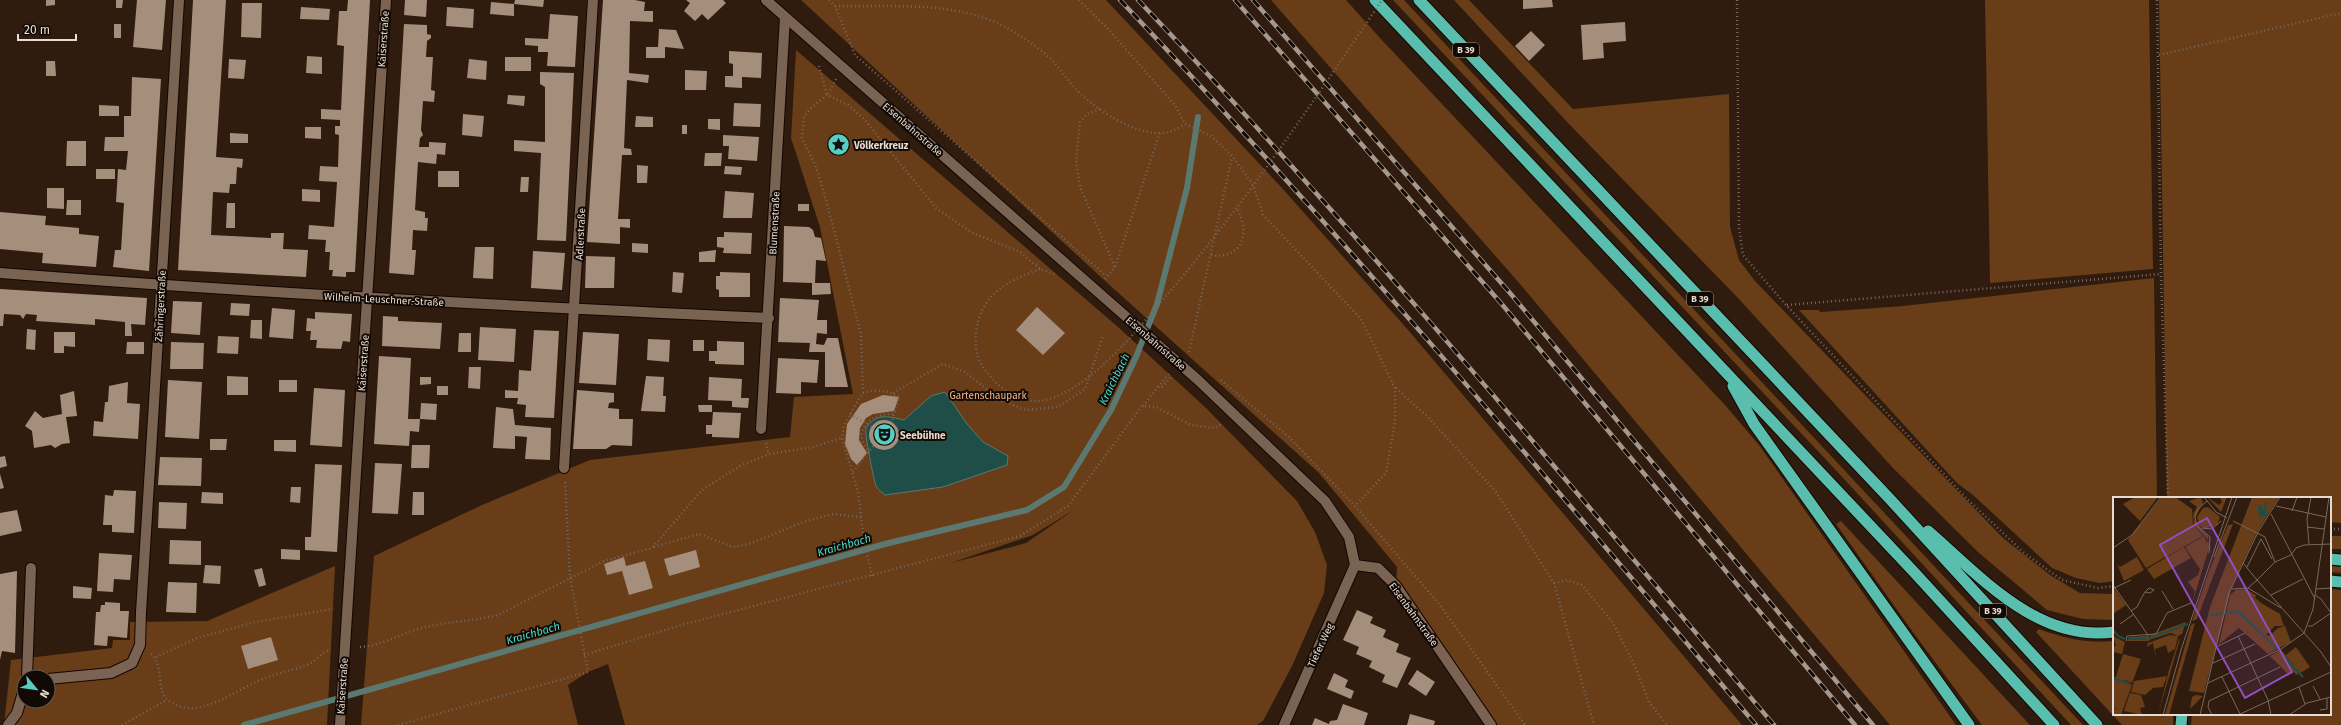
<svg xmlns="http://www.w3.org/2000/svg" width="2341" height="725" font-family="'Fira Sans',sans-serif">
  <style>
    .green { fill: #683d17; fill-rule: evenodd }
    .water { fill: #1f4d48; stroke: #5b7871 }
    .lines { fill: none; stroke-linecap: round; stroke-linejoin: round }
    .stream { stroke: #5b7871; stroke-width: 6 }
    .building { fill: #a58e7c }
    .service-casing { stroke: #160600; stroke-width: 12 }
    .minor-casing { stroke: #160600; stroke-width: 12 }
    .trunk-casing { stroke: #160600; stroke-width: 13 }
    .path { stroke: #78685c; stroke-width: 2.5; stroke-dasharray: 1 3; stroke-linecap: butt }
    .service { stroke: #7a6353; stroke-width: 10 }
    .minor { stroke: #7a6353; stroke-width: 10 }
    .trunk { stroke: #5abeaf; stroke-width: 11 }
    .rail-casing { stroke: #a7988d; stroke-width: 4.5 }
    .rail { stroke: #110904; stroke-width: 3; stroke-dasharray: 9; stroke-linecap: butt }
    .path-bridge { stroke: #78685c; stroke-width: 2.5; stroke-dasharray: 1 3; stroke-linecap: butt }
    .labels { text-anchor: middle; stroke-width: 4; stroke-linejoin: round; paint-order: stroke }
    .shield { fill: #110904; stroke: #a89c94; stroke-width: 1 }
    .shield-label { font-size: 9px; font-weight: bold; fill: #e8dbd2 }
    .street-label { font-size: 10px; fill: #e8dbd2; stroke: #110904 }
    .poi-label { font-size: 10px; font-weight: bold; fill: #e8dbd2; stroke: #110904; text-anchor: start }
    .park-label { font-size: 10px; fill: #f5b889; stroke: #110904 }
    .water-label { font-size: 11px; font-style: italic; fill: #47dccd; stroke: #110904 }
    .inset-river { fill: none; stroke: #1f4d48; stroke-width: 2 }
    .inset-road { fill: none; stroke: #79685c; stroke-width: 1 }
    .view { fill: #914fc3; fill-opacity: 0.15; stroke: #914fc3; stroke-width: 2 }
    .inset-edge { fill: none; stroke: #e8dbd2; stroke-width: 2 }
  </style>
  <rect width="100%" height="100%" fill="#2f1c0e"/>
  <path class="green" d="M801 0H1106L1282 188 1409 331 1742 725H1496L1396 586 1397 567 1319 473 1104 280Z
    M1271 0H1346L1380 38 1725 405 1759 445 1956 725H1890L1520 284Z
    M1393 0H1404L2083 725H2071L1831 465Z
    M1454 0H1469L1573 109 1729 94 1730 227 1739 260 1755 281 2003 538 2050 575 2080 593 2114 594V620L2083 619 2047 610 1979 553 1893 468 1738 298 1569 124Z
    M1985 0H2149L2153 269 1990 283Z
    M2159 0H2341V523L2330 522V498H2167Z
    M796 50 1118 327 1206 408 1297 501 1315 532 1327 565 1324 593 1292 666 1263 721 1257 725H625L608 664 588 672 568 685 578 725H361L374 556 482 505 590 460 790 437 794 397 853 394 820 227 791 138ZM1074 510 1026 543 951 563 1033 535Z
    M2154 278 2157 498H2114V581L2100 583 2076 578 2052 568 1973 495 1957 483 1799 310H1819L1820 312 1903 306Z
    M1841 521 2030 725H1982L1915 635 1836 524Z
    M2330 536H2341V549H2330Z
    M335 566 327 725H4L11 660 112 648 113 640H130V622L207 621ZM24 677H48V701H24Z
    M2330 566 2341 567V573L2330 572Z
    M2330 589 2341 590V725H2191L2192 714H2330Z
    M2039 629C2063 638 2088 644 2114 641V714H2173V725H2122L2036 632Z"/>
  <path class="water" d="M945 392 967 424 983 442 1008 456 1007 465 943 487 885 495C883 493 878 490 876 486 874 481 864 432 866 428 877 413 887 416 904 420L931 396Z"/>
  <g class="lines">
    <path class="stream" d="M244 725 885 544 1027 510 1064 487 1111 410 1136 357 1157 304 1187 188 1198 117"/>
  </g>
  <path class="building" d="M46 0H55V5L46 6Z
    M116 0H123L122 8H116Z
    M137 0H166L162 50 133 47Z
    M193 0H226L216 157 243 159 242 168 237 167 236 184H230L229 193 213 192 211 235 271 238V233H284L283 249 308 250 306 277 178 270Z
    M348 0H370L355 272H346V277L332 276 333 270H329L330 252H325L326 240 308 239 309 225 334 227 337 182 319 181 320 166 338 167 339 135 335 134V126H340V120L321 119V109L341 110 344 46 337 45 339 11H347Z
    M405 0H427L426 17 404 15Z
    M515 0H544L543 7 514 4V16L490 14 491 2 514 4Z
    M603 0H635L645 2 644 11H653V22L630 21 629 73 649 75 648 83 627 80 624 148 631 149 632 155H622L618 219H630V228L620 227V244L587 242Z
    M686 0H723L726 3 708 20 702 14 695 21 684 11 690 3Z
    M1523 0H1552L1553 7 1523 9Z
    M242 3H262L261 38 241 37Z
    M301 7 330 9 329 20 300 19Z
    M447 7 474 9 473 28 446 26Z
    M550 14 578 16 575 67 547 66 548 52H538V46L525 45V38L548 39Z
    M1625 22 1626 41 1603 43 1604 58 1583 60 1581 25Z
    M114 24H121V38H114Z
    M404 24 427 25V34L431 35V38L427 41 426 57H433L431 90 435 91 434 102 423 101 421 130 423 135 420 138 419 147H429V142L446 143 445 155 437 154 436 164 418 162 415 210 425 212V218H428L427 231 413 230 412 250H416L414 275 389 273Z
    M659 29 676 30 684 49 665 47V58H646V47H658Z
    M1531 31 1545 45 1529 61 1515 46Z
    M729 51 762 53 761 78 742 77V88L725 87V76H733V64L729 63Z
    M307 56 322 57V74L306 73Z
    M505 57H531V71H505Z
    M229 59 246 60 244 79 228 78Z
    M469 59 487 61 486 80 467 78Z
    M46 61H55L56 76H46Z
    M685 70 707 71 706 90H685Z
    M540 72 574 73 566 241 537 240 541 153 514 151V140L545 142V87L540 84Z
    M132 77 161 79 149 271 113 267 115 250H121L124 203 116 202 118 169 126 170 128 151H104L105 137H124V116H131Z
    M508 95 525 96 524 106 507 104Z
    M734 103 761 104 760 127 733 126Z
    M99 105 119 106V116H99Z
    M463 114 484 116 482 137 462 135Z
    M636 116 653 117V127H635Z
    M708 119H720V130L708 129Z
    M682 125H687V134H682Z
    M305 127H321V139L305 138Z
    M230 133 248 134V143H230Z
    M723 135 759 137 757 161 728 159 729 146H723Z
    M67 141H86V166H66Z
    M705 153H722L721 166H704Z
    M637 165 648 166 647 183H637Z
    M725 166 742 167 741 175 724 174Z
    M96 169H115V179H96Z
    M438 171H459V187H438Z
    M521 177H529L528 192H520Z
    M47 188H64V209L47 208Z
    M302 189 320 190V202L302 201Z
    M725 191 754 193 752 218H723Z
    M67 200H81V215H66Z
    M227 203H235V228H226Z
    M798 204H809V211H798Z
    M0 212 46 216 45 225 79 228V234L99 236 96 267 42 263 43 253 0 249Z
    M784 226 809 227 813 230 815 237 821 238 826 261 816 260 815 283H830L831 294 812 295V283L783 282Z
    M724 232 752 233 751 254 723 253 724 248 717 247V237H724Z
    M632 243 648 244V253L632 252Z
    M475 247H494L493 279 473 278Z
    M716 250 715 262H699V252Z
    M533 251 565 253 562 290 531 288Z
    M586 256 615 257 614 288H585Z
    M673 272 684 273 682 293 672 292Z
    M720 272 750 273V297H719V290L716 289V276H720Z
    M0 289 147 298 145 325 131 324 132 336H125V322L95 319V325L36 321 37 315 26 314 23 319 20 315 4 314 3 326H0Z
    M780 298 819 300 817 320H827V334L817 333 816 344 824 345 827 338H838L848 387H825V352H809L810 343 778 342Z
    M173 301 202 302 200 335 171 333Z
    M231 303 250 304 249 316 230 315Z
    M1037 307 1065 333 1043 355 1016 330Z
    M272 308 295 310 293 339 269 337Z
    M315 312 352 314 350 342 343 341 341 349 316 348 317 340H310L311 331H306L307 318 315 319Z
    M383 316 398 317V321L442 323 440 349 382 346Z
    M251 320H262V339L250 338Z
    M480 327 516 329 514 362 478 360Z
    M27 329 36 330 35 350 26 349Z
    M534 330 559 331 554 418 525 417 526 405 517 404 518 398H505V390L518 391 519 370 531 371Z
    M54 332H75V347L64 346V353H54Z
    M583 332 619 334 616 385 579 383Z
    M459 333H471V352H458Z
    M218 336 239 337 238 354 217 353Z
    M648 339 670 340 669 362 647 360Z
    M693 340H704V351H693Z
    M717 341 744 342V365L715 364V361H709V351H717Z
    M127 342H144V354H126Z
    M171 342 204 343 203 369H170Z
    M379 356 411 358 408 419H420L419 432 410 431 409 446 374 444Z
    M778 358 819 360 817 383 801 382V394L776 393Z
    M469 367H481L480 389 468 388Z
    M227 376 248 377V395H227Z
    M646 376 664 377 663 396H666L665 412 641 411Z
    M420 377H431V384L420 385Z
    M709 377 742 379 741 398H749L748 408 732 407V401L708 400Z
    M168 380 202 382 199 439 165 437Z
    M279 380H297V392H279Z
    M128 382 127 403 140 404 138 439 93 436 94 421 103 422 105 402H108L109 386Z
    M437 386H448V395H437Z
    M314 388 345 390 342 447 310 445Z
    M577 390 614 393V402L609 403 608 408 619 409V419H633L632 446 612 445 606 449H573Z
    M74 391 77 416 66 417 70 443 62 444 55 448 51 445 34 448 32 431 25 426 35 411 43 418 62 414 60 395Z
    M883 395 899 397 894 411 873 414 866 418 860 428 859 440 867 453 857 465 851 459 845 444 847 424 861 404Z
    M421 403 437 404 436 420 420 419Z
    M698 405H712V412H699Z
    M496 407 513 409 515 425 551 428 550 460 525 459 527 437 515 436V449L493 448Z
    M713 412 741 413 739 438 712 437V434H706V425H712Z
    M869 435a15 15 0 1 1 30 0a15 15 0 1 1-30 0Z
    M210 439H227L226 450H210Z
    M274 440H296V452L274 451Z
    M412 445H430L429 468H411Z
    M5 456 7 466 0 468V457Z
    M160 457 202 458 201 486 158 485Z
    M375 463 402 464 398 514 372 513Z
    M315 464 342 465 337 552 305 550V537H311Z
    M0 474 4 488 0 489Z
    M291 487H301L300 503 290 502Z
    M114 490 136 491 134 533 112 532V525H103L105 495 113 496Z
    M202 492 223 493V504L201 503Z
    M413 492H424V515H412Z
    M159 502 187 503 186 529 158 528Z
    M17 510 22 531 0 536V513Z
    M170 540 201 541V565L169 564Z
    M281 549 300 550V560L281 559Z
    M696 550 700 567 669 576 664 559Z
    M99 553 132 555 130 580 114 579 113 592 97 591Z
    M624 557 626 566 645 561 653 588 629 595 622 571 607 575 604 564Z
    M205 565 221 566 220 584 203 583Z
    M262 568 266 585 259 587 254 570Z
    M17 571 15 653 2 651 0 660V574Z
    M168 582 197 583 196 613 166 612Z
    M73 586 92 588 91 599 73 598Z
    M105 602 120 603V611H129L127 638 108 636 107 646 94 645 96 612H100L101 605H105Z
    M1357 610 1373 617 1370 623 1386 630 1383 637 1399 644 1396 652 1411 658 1397 688 1382 682 1385 675 1369 667 1372 661 1356 654 1359 647 1343 640Z
    M271 637 278 660 248 669 241 646Z
    M1417 670 1435 682 1426 696 1408 684Z
    M1334 673 1348 680 1345 687 1354 691 1351 699 1327 689Z
    M1343 704 1368 713 1364 725H1312L1315 718 1329 724 1330 721 1337 720Z
    M1410 714 1435 721 1434 725H1407Z"/>
  <g class="lines">
    <defs>
      <path id="service" d="M27 677 31 568
        M48 679 111 673 132 663 140 645 141 612
        M8 725 17 713 24 689"/>
      <path id="minor" d="M766 0 1198 380 1325 501 1349 537 1355 565
        M0 273C256 293 512 306 769 318
        M761 429 785 17
        M564 468 593 0
        M1355 565 1378 568 1396 586 1491 725
        M141 612 179 0
        M340 725 386 0
        M1284 725 1355 565"/>
      <path id="trunk" d="M1375 0 1913 571 2054 725
        M1419 0 1888 497 2097 725
        M1733 386 1754 424 1969 725
        M1928 531C1980 576 2037 642 2114 632
        M2330 559 2341 560
        M2330 581 2341 582
        M2181 725 2182 714"/>
    </defs>
    <use href="#service" class="service-casing"/>
    <use href="#minor" class="minor-casing"/>
    <use href="#trunk" class="trunk-casing"/>
    <path class="path" d="M829 0 835 6 855 55 1104 274V277
      M1079 0 1109 30 1175 105 1185 124 1211 136 1232 156 1253 185 1263 215 1361 319 1395 388V422L1386 473 1355 506
      M1737 0 1739 228 1743 255 1786 305 1968 500 2024 553 2062 580 2098 588 2114 586
      M2157 0 2161 274 2168 498
      M835 6C879 7 928 3 971 14 1000 21 1028 39 1050 58 1059 67 1065 77 1073 86 1091 107 1140 140 1168 132 1174 131 1180 127 1185 124
      M2159 55 2341 13
      M819 66 827 95
      M828 94 836 79
      M1100 109 1087 114 1080 122 1076 161 1080 187 1115 267
      M1211 255C1242 260 1251 233 1237 209
      M1105 279 1115 267 1160 132
      M1787 305 2161 274
      M1189 352 1232 157
      M1221 380 1288 436 1355 506 1440 605 1525 725
      M1158 387 1169 374
      M1396 388 1428 417 1496 492 1554 583 1594 725
      M863 393C874 389 888 390 899 397L892 422
      M893 393 943 364 965 372 1000 400 1026 410 1058 407 1085 389 1103 336
      M1143 406 1158 387H1162L1172 376
      M850 414 872 427
      M766 443 769 454
      M869 453C867 448 863 444 862 439 860 421 879 413 893 414
      M853 472 874 445
      M2330 529H2341
      M654 547 699 534 733 547 749 544 806 521 833 514 861 517
      M872 576 864 541 858 492 842 438 844 425 863 392 861 334 825 196 816 167 802 138 804 117 810 109 827 95 848 105 864 119 937 209 973 233 1020 252 1040 269 1054 274
      M1554 583 1567 580 1582 585 1613 623 1634 664 1649 702 1667 725
      M360 647C380 646 396 636 415 630 442 621 471 622 498 615L604 561 652 548 702 490 740 466 769 454 813 447 842 438
      M151 654C165 665 155 692 169 701 177 706 185 709 195 708 219 705 242 687 265 678 279 673 295 670 309 664 317 661 321 651 331 650
      M584 655 685 624 1020 536 1068 506 1142 406 1156 407 1191 425 1215 428 1223 423
      M156 657 197 638 255 622 333 609
      M122 725 167 700
      M398 725 588 672 570 577 565 482"/>
    <use href="#service" class="service"/>
    <use href="#minor" class="minor"/>
    <use href="#trunk" class="trunk"/>
    <defs>
      <path id="rail" d="M1120 0C1342 234 1548 479 1756 725
        M1138 0C1360 233 1566 480 1774 725
        M1235 0 1500 302 1855 725
        M1253 0 1510 293 1873 725"/>
    </defs>
    <use href="#rail" class="rail-casing"/>
    <use href="#rail" class="rail"/>
    <path class="path-bridge" d="M1040 269C1007 281 981 294 976 332 975 342 976 356 981 364 994 385 1018 406 1045 400 1088 390 1134 334 1162 301 1243 206 1312 104 1382 0"/>
  </g>
  <defs>
    <symbol id="sight-disc" viewBox="-11 -11 22 22"><circle r="9.5" fill="#57cec1" stroke="#110904"/><path d="M0-6L1.8-2.2L6-1.7L2.9 1.2L3.7 5.4L0 3.3L-3.7 5.4L-2.9 1.2L-6-1.7L-1.8-2.2Z" fill="#111"/></symbol>
    <symbol id="theatre-disc" viewBox="-11 -11 22 22"><circle r="9.5" fill="#57cec1" stroke="#110904"/><path d="M-5-5.5Q0-4 5-5.5V0Q5 5 0 6Q-5 5-5 0ZM-3.3-2.5H-1v1.5H-3.3ZM1-2.5H3.3v1.5H1ZM-2.8 1Q0 5.5 2.8 1Z" fill="#111"/></symbol>
  </defs>
  <g fill-rule="evenodd">
    <use href="#sight-disc" x="826" y="132" width="25" height="25"/>
    <use href="#theatre-disc" x="872" y="422" width="25" height="25"/>
  </g>
  <g class="labels">
    <g class="shield">
      <rect x="1453" y="43" width="26" height="14" rx="3"/>
      <rect x="1687" y="292" width="26" height="14" rx="3"/>
      <rect x="1980" y="604" width="26" height="14" rx="3"/>
    </g>
    <g class="shield-label">
      <text x="1466" y="53">B 39</text>
      <text x="1700" y="302">B 39</text>
      <text x="1993" y="614">B 39</text>
    </g>
    <g class="street-label">
      <text transform="translate(383 39) rotate(-86)" y="4">Kaiserstraße</text>
      <text transform="translate(913 129) rotate(41)" y="4">Eisenbahnstraße</text>
      <text transform="translate(774 223) rotate(-87)" y="4">Blumenstraße</text>
      <text transform="translate(580 234) rotate(-87)" y="4">Adlerstraße</text>
      <text transform="translate(384 299) rotate(3)" y="4">Wilhelm-Leuschner-Straße</text>
      <text transform="translate(160 306) rotate(-87)" y="4">Zähringerstraße</text>
      <text transform="translate(1156 343) rotate(41)" y="4">Eisenbahnstraße</text>
      <text transform="translate(363 363) rotate(-86)" y="4">Kaiserstraße</text>
      <text transform="translate(1414 614) rotate(54)" y="4">Eisenbahnstraße</text>
      <text transform="translate(1320 645) rotate(-65)" y="4">Tiefer Weg</text>
      <text transform="translate(342 686) rotate(-86)" y="4">Kaiserstraße</text>
    </g>
    <g class="poi-label">
      <text x="854" y="149">Völkerkreuz</text>
      <text x="900" y="439">Seebühne</text>
    </g>
    <g class="park-label">
      <text x="988" y="399">Gartenschaupark</text>
    </g>
    <g class="water-label">
      <text transform="translate(1114 379) rotate(-64)" y="4">Kraichbach</text>
      <text transform="translate(844 545) rotate(-16)" y="4">Kraichbach</text>
      <text transform="translate(533 633) rotate(-16)" y="4">Kraichbach</text>
    </g>
  </g>
  <g transform="translate(2113 497)">
    <rect width="218" height="218" fill="#2f1c0e"/>
    <path d="M22 0H45L27 24 10 7ZM49 0H62L79 12 80 27 90 39 33 71 15 43ZM88 0 90 6 81 22 95 39 96 51 78 110 82 94 75 85 85 78 89 66 87 72 72 50 91 39 94 46 95 43 81 28 80 17 84 10 76 4ZM94 0 106 8 109 5 107 1 114 0 108 15ZM139 0H166L144 35 119 89 91 196 76 194 97 110ZM95 10 107 20 104 28 92 32 86 28 84 20 90 11ZM120 27 84 122 79 124 96 74 115 28ZM71 50 78 61 41 82 34 72ZM24 60 31 73 11 84 4 67 7 70ZM0 90 13 108 0 117ZM133 92 143 98 142 101 148 106 167 117 171 129H162L153 138 156 139 165 131 172 129 178 145 155 157 126 131 106 147 117 98 123 93ZM73 125 69 137 65 139 58 136 36 143 37 138ZM82 126 56 218H52L78 128ZM57 138 65 139 62 152 55 156 53 148 42 152 43 162 40 146 34 150 35 146ZM0 139 12 145 9 157 0 155V149H3ZM34 139V144H14L16 140ZM66 142H67L45 218 56 173ZM183 150 197 170 189 175 173 158ZM168 153 189 175 183 178 181 175 175 177 157 159ZM10 157 28 162 19 186 9 182 19 188 8 218H0V211L5 213 0 210V180H3ZM54 179 50 190 40 191 32 198 18 195 21 184ZM17 196 28 198 32 210 27 211 29 218 11 214ZM83 198 90 199 77 212 79 200Z" fill="#683d17"/>
    <path d="M156 4 152 10 153 12 156 9V10L153 13 154 18 147 21 144 7 151 12 152 6Z" fill="#1f4d48"/>
    <path class="inset-river" d="M96 119 125 114 164 152M0 133 5 139 12 142M37 141 75 127M15 142H34M166 154 190 180M0 181 17 187"/>
    <path class="inset-road" d="M91 0 103 15 114 21M94 4 85 12 82 20 84 29 97 40 96 56M163 9 213 20M179 14 184 0M158 17 202 102M120 24 152 40 162 65M194 30 211 32M89 31 99 32 108 24M196 47 194 22 198 0M0 51 19 38 48 0M101 60 124 0M162 65 178 58 183 51 191 48 218 47M162 65 144 83 208 155 218 170M134 70 148 42 159 62M0 88 35 138V144M1 91 18 83M135 91 168 111M119 92 135 91 144 83 130 66M203 92 218 91M49 94 60 112M158 98 190 82M202 98 208 102 218 116M18 114 24 110 28 102 32 95 36 91 41 93 37 96 32 95M7 127 21 117M195 129H199L218 116M191 136 200 112 216 0M125 139 155 203 158 218M13 144 14 139 43 137 54 116 78 106M105 149 132 136M100 166 142 147M109 180 127 217M95 186 168 152 191 136M200 189 207 202M186 190 192 207M207 213 214 212V201M50 218 68 153 119 0M87 218 116 96 145 35 167 0M99 218 95 210 96 204 167 170M125 218 218 175M176 218 194 206 218 200"/>
    <path class="view" d="M94 21 179 175 132 201 47 48Z"/>
    <rect width="218" height="218" class="inset-edge"/>
  </g>
  <g transform="translate(36 689) rotate(119)"><circle r="19" fill="#110904" stroke="#675d56"/>
  <path d="M0-3L7 15L0 10L-7 15Z" fill="#57cec1"/>
  <text y="-6" font-size="11" font-weight="bold" text-anchor="middle" fill="#e8dbd2">N</text>
  </g>
  <path d="M18 34v6h58v-6" fill="none" stroke="#e8dbd2" stroke-width="2"/>
  <text x="24" y="34" font-size="12" fill="#e8dbd2" stroke="#110904" stroke-width="3" paint-order="stroke">20 m</text>
</svg>
